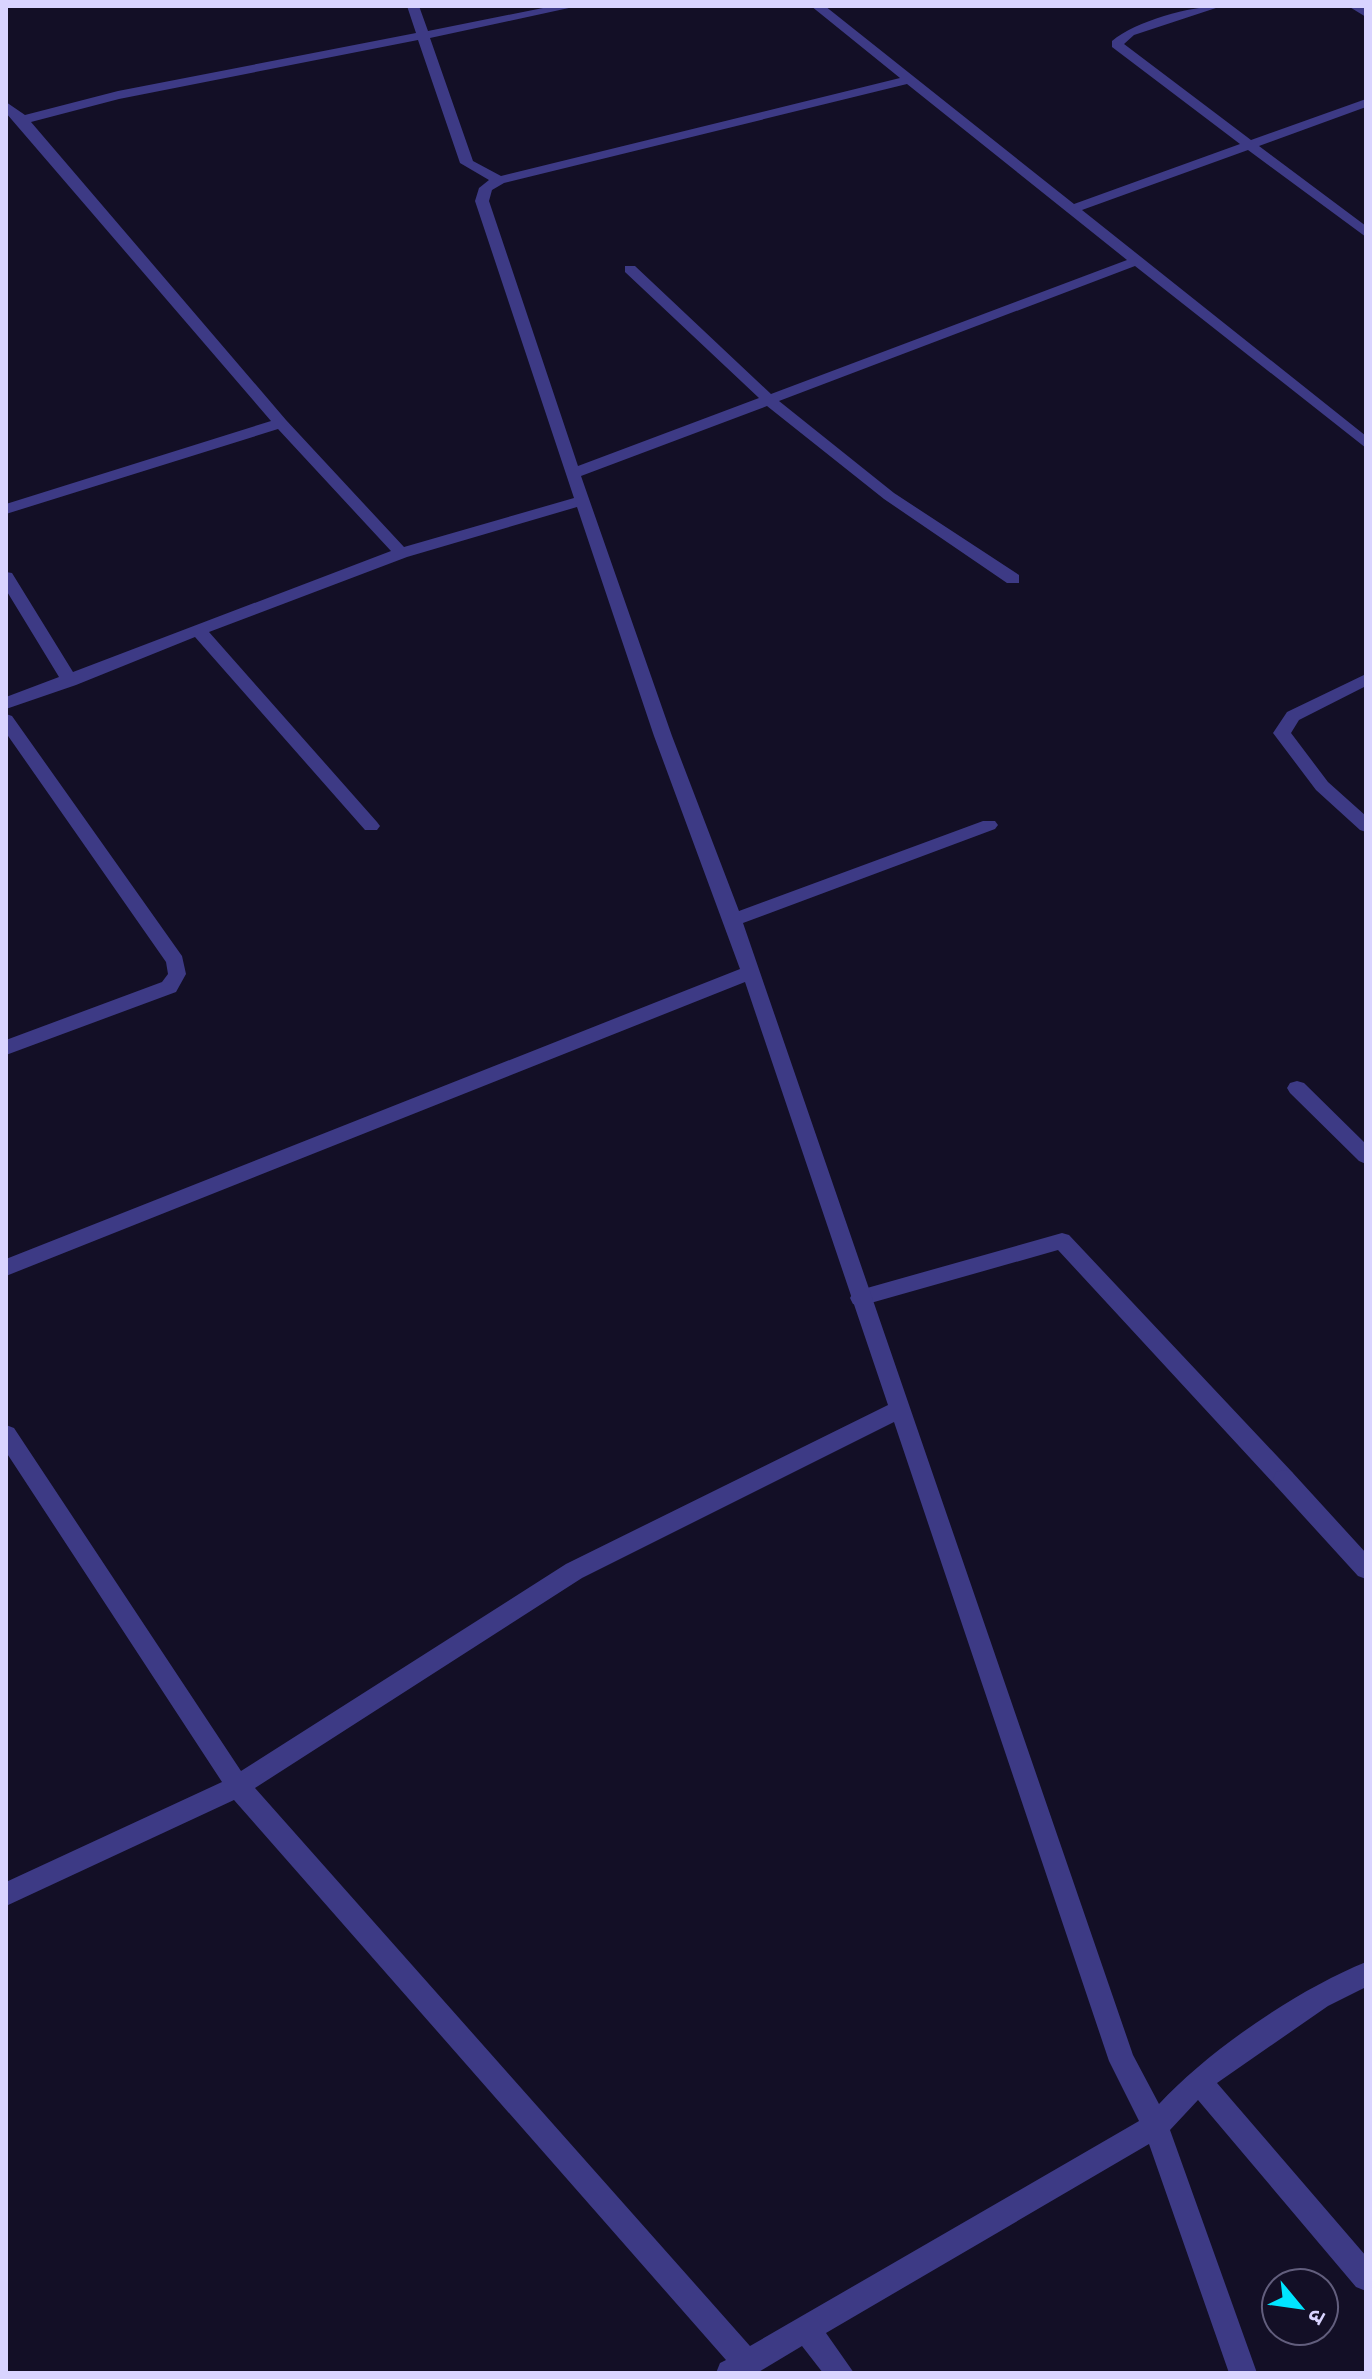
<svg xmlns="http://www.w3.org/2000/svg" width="1372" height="2379" font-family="'Fira Sans','Noto Sans Devanagari',sans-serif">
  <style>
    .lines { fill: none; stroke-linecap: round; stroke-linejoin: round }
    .service { fill: #3d3a85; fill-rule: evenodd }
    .minor { fill: #3d3a85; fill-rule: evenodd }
  </style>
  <rect width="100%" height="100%" fill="#130f26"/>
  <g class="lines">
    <path class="service" d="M1348 6 1366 8V17Z
      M1062 1233 1069 1235 1292 1472 1295 1479 1292 1486 1284 1488 1276 1486 1058 1250 860 1306 853 1304 850 1298 853 1292 860 1290Z"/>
    <path class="minor" d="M407 6H419L428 31 553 6H578L430 38 473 161 501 176 900 78 811 6H825L1074 204 1240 144 1112 47V41C1136 21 1190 6 1222 6L1134 35 1124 44 1251 140 1366 99V107L1259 146 1366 226V237L1248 150 1082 210 1366 436V448L1135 266 779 401 894 493 1019 575V583H1007L884 499 767 406 581 476 672 736 739 911 983 821H995L998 825 995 829 743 923 1133 2055 1159 2104C1209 2050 1297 1990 1366 1962V1987L1328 2006 1217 2083 1366 2256V2291L1356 2287 1198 2100 1170 2130 1257 2373H1229L1149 2144 826 2333 854 2373H823L802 2346 757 2373H716L720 2363 726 2360 234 1800 6 1906V1882L222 1782 6 1452V1425L14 1428 241 1771 566 1564 888 1405 745 982 6 1276V1259L740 969 654 736 577 507 407 557 209 632 377 822 380 826 377 830H365L195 637 76 685 6 709V697L59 677 6 590V572L12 573 73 672 391 551 278 429 6 514V504L271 421 6 113V102L25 115 118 91 416 33ZM418 40 460 163 489 180 479 188 475 201 574 498 404 547 286 420 31 122 119 99ZM907 84 1127 260 771 394 635 266H625V272L759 398 578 466 489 201 492 190 504 183ZM894 1422 1109 2061 1139 2121 750 2346 255 1788 582 1578Z
      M1366 674V686L1299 720 1291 733 1328 782 1366 816V832L1360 830 1316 790 1273 733 1287 712Z
      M6 714 12 716 182 956 186 974 176 992 6 1055V1040L162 982 168 974 166 962 6 733Z
      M1297 1081 1304 1083 1366 1144V1164L1359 1161 1290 1093 1287 1088 1290 1083Z
      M1284 1470 1292 1472 1366 1553V1579L1358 1576 1276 1486 1273 1479 1276 1472Z"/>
  </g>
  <rect width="1372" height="2379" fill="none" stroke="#d9d4ff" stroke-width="16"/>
  <g transform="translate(1300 2307) rotate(119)"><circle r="38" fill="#130f26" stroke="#625e7d" stroke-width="2"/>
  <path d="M0-6L14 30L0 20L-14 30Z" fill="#00e5ff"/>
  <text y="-12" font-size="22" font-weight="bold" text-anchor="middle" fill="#d9d4ff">उ</text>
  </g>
</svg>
